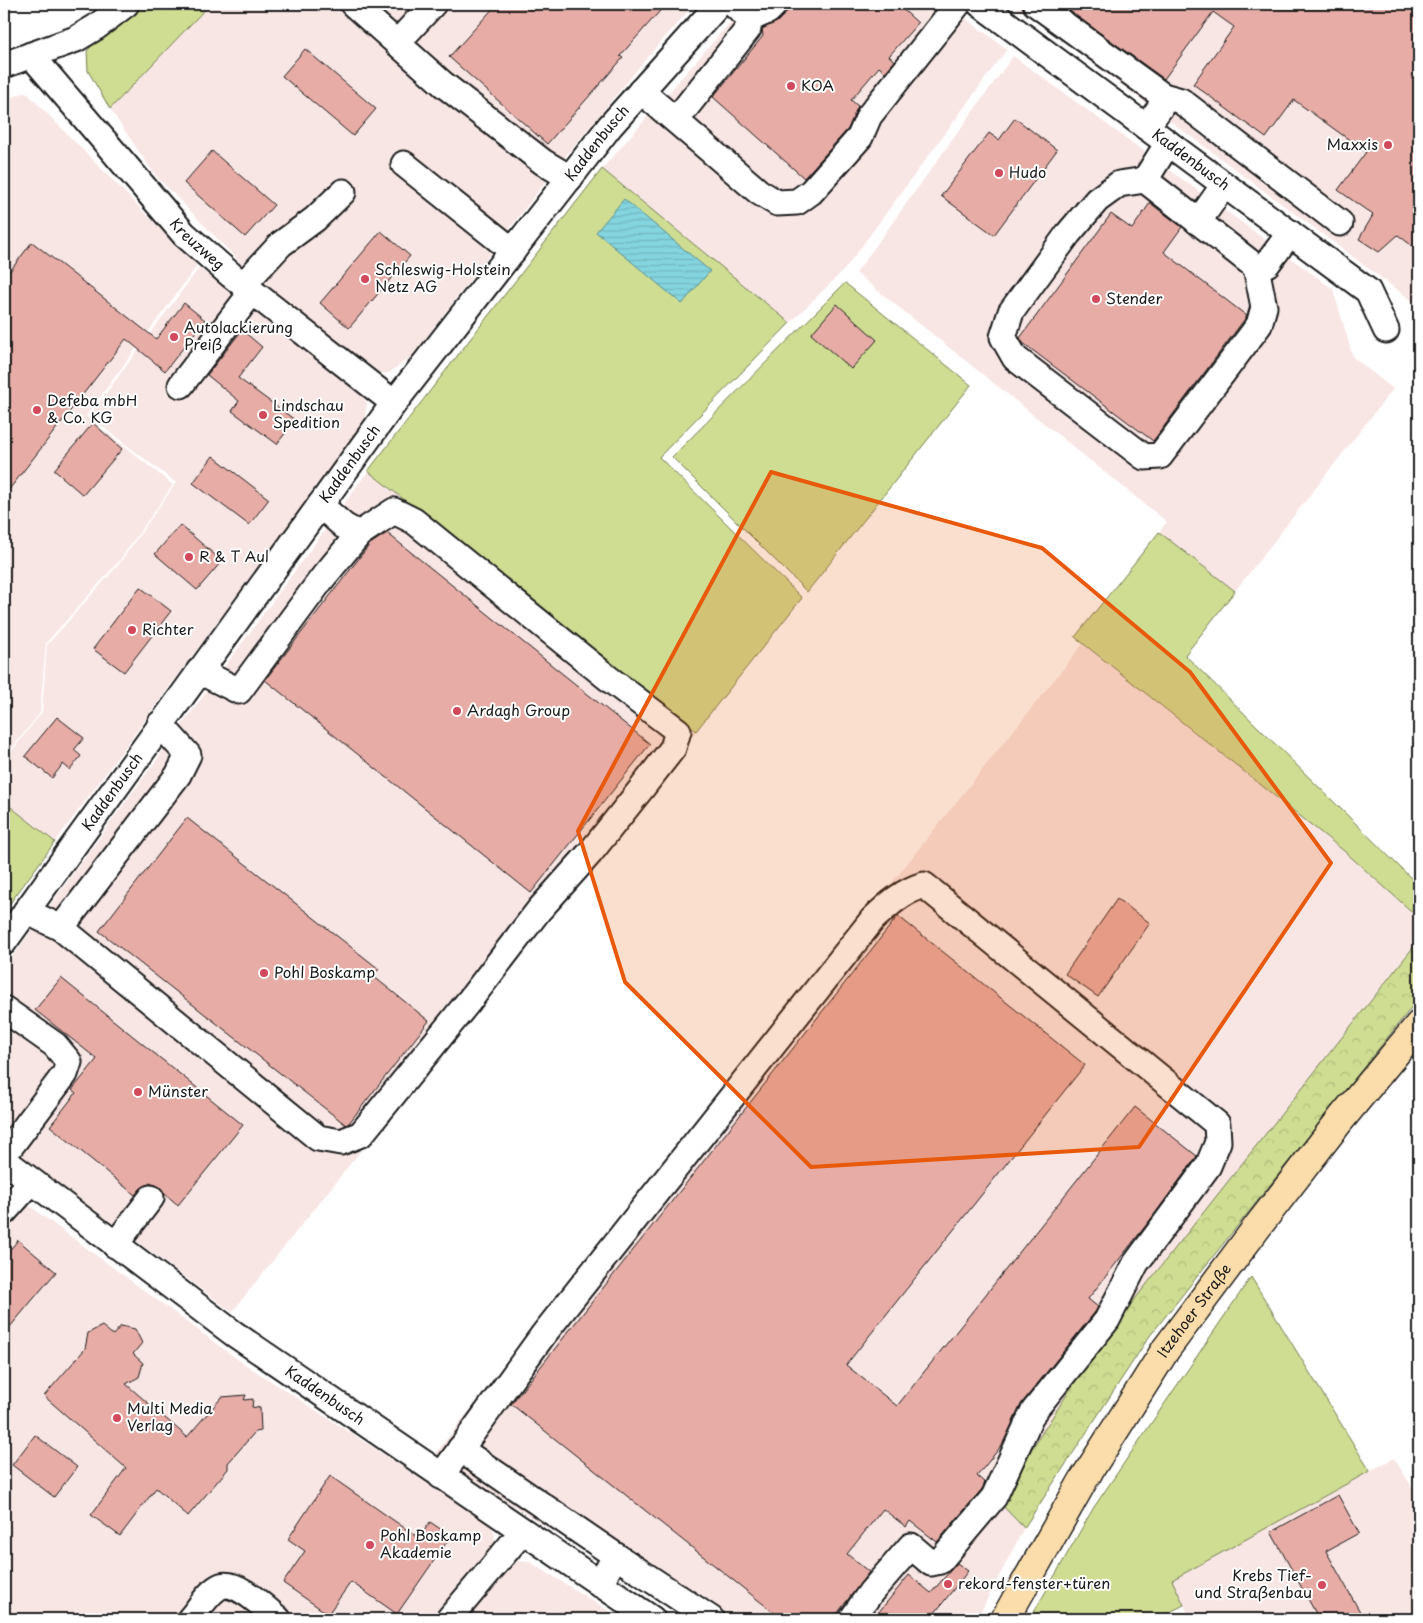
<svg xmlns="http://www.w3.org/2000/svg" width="1423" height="1623" font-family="'Playpen Sans',sans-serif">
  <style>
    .built { fill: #f8e6e4 }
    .grass { fill: #cedd91; stroke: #757c56 }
    .forest { fill: url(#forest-crowns); stroke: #757c56 }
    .water { fill: url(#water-rules); stroke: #5a8b91 }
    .building { fill: #e7aca6; stroke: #1c1c1c }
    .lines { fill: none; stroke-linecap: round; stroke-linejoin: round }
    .minor-casing { stroke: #1c1c1c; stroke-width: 29 }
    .major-casing { stroke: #1c1c1c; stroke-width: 31 }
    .minor { stroke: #fff; stroke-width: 25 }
    .major { stroke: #fbddab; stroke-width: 28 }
    .marked { fill: #e8590c; fill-opacity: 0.2; stroke: #e8590c; stroke-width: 4; stroke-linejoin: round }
    .poi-dot { fill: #d1495b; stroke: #fff; stroke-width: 2 }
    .labels { text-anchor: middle; stroke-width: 4; stroke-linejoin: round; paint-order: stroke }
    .poi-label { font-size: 15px; fill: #1c1c1c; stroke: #fff; text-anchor: start }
    .street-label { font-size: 15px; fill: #1c1c1c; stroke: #fff }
  </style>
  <defs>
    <pattern id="forest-crowns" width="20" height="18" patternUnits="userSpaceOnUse" patternTransform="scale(1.25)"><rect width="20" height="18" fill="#cedd91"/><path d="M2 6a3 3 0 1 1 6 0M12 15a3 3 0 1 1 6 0" fill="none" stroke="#b0bd7c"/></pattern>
    <pattern id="water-rules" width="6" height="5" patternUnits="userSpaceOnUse" patternTransform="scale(1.25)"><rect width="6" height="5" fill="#84d5df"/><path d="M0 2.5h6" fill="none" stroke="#71b6bf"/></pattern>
  </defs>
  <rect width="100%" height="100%" fill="#fff"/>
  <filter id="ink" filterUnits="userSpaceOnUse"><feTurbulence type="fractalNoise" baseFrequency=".02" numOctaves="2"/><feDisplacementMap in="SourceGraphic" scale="10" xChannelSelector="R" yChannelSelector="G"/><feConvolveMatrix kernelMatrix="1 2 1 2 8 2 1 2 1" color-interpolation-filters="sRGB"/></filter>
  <g filter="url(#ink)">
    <path class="built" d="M210 4H695L656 47 559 164 412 356 389 373H375L273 296 155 175 110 109Z
      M746 4H946L1007 49 845 269 790 323 602 169Z
      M1012 4H1419V306L1139 98Z
      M1013 56 1333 289 1353 357 1393 389 1235 591 1159 532 1167 522 856 273Z
      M26 92 197 266 86 416 173 485 119 561 46 643 40 713 4 758V100Z
      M199 268 354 387 367 403 364 423 55 842 7 804 4 761 42 712 47 645 119 564 176 483 89 416Z
      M368 471 696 731 232 1312 4 1143V968Z
      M1083 644 1344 851 1419 918V940L1101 1342 998 1501 1024 1528 977 1619H690L434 1455Z
      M24 1202 240 1361 491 1524 495 1535 494 1553 437 1619H4V1225Z
      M1394 1458 1419 1498V1619H1191L1171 1580Z
      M517 1561 530 1562 622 1619H464Z"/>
    <path class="grass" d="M141 4H210L110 109 88 71 87 51 102 34Z
      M602 169 790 323 659 457 802 598 696 731 368 471Z
      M845 283 971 385 807 592 672 457Z
      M1159 532 1235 591 1185 655 1419 886V918L1344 851 1075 637Z
      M7 804 55 842 8 906 4 903V806Z
      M1251 1277 1370 1471 1172 1580 1184 1605 1156 1619H1030L1094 1507Z"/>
    <path class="forest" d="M1419 940V998L1149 1337 1024 1528 998 1501 1101 1342Z"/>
    <path class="water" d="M624 199 710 271 682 304 596 232Z"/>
    <path class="building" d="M497 4H666L620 56 623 58 547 144 449 57Z
      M791 4H897L918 23 889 56 895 61 885 72 879 67 851 100 858 106 848 129 804 178 713 97 763 36 762 29 778 21Z
      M1060 4H1415L1419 7V251L1398 235 1379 252 1359 239 1373 215 1338 190 1366 152 1294 100 1266 138 1193 84 1234 27 1213 12 1164 79Z
      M305 49 376 109 353 136 282 76Z
      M1015 118 1057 150 994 235 941 196 989 133 999 140Z
      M212 151 274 205 245 237 184 183Z
      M1150 203 1182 227 1164 252 1247 316 1153 441 1023 343 1020 338 1111 214 1132 229Z
      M381 231 410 256 349 328 320 303Z
      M32 242 156 339 184 303 205 320 165 371 126 339 4 496V279Z
      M837 304 877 340 851 369 811 334Z
      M242 330 262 347 238 378 295 420 277 444 232 411 239 401 207 375Z
      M93 423 122 449 83 495 54 470Z
      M213 456 269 499 249 525 193 483Z
      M180 525 222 561 197 590 155 554Z
      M387 533 650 744 531 893 265 680 370 544Z
      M140 587 171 611 124 672 93 649Z
      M57 717 84 738 74 750 81 756 70 770 63 764 52 778 25 756Z
      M187 818 379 969 373 976 429 1021 349 1123 346 1125 99 931Z
      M1117 899 1150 923 1098 997 1065 974Z
      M898 916 1085 1065 846 1365 897 1406 1135 1107 1197 1156 1151 1219 1088 1299 1098 1307 1095 1312 1022 1403 1002 1445 977 1476 985 1483 982 1489 937 1542 910 1521 906 1527 883 1509 847 1554 869 1572 833 1619H782L511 1404Z
      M61 978 243 1125 178 1205 165 1194 160 1187 150 1183 140 1189 135 1195 50 1126 76 1093 72 1090 97 1059 35 1010Z
      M18 1240 56 1272 4 1334V1257Z
      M102 1326 113 1335 121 1326 135 1329 142 1343 133 1354 143 1363 139 1377 126 1384 187 1437 222 1397 246 1395 244 1400 253 1399 252 1407 260 1408 261 1431 255 1432 228 1463V1469L188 1516 156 1488 120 1536 91 1515 126 1468 44 1396 85 1349 88 1333Z
      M35 1435 77 1467 54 1497 12 1465Z
      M330 1476 419 1538 430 1522 451 1536 397 1614 351 1582 328 1614 283 1583 305 1551 288 1539Z
      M1338 1495 1359 1533 1326 1551 1364 1619H1319L1271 1532Z
      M957 1563 968 1571 930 1619H873L909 1575 931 1593Z"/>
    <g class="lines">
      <defs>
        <g id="minor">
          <path d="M353 4 443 84 543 162 570 178"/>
          <path id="s1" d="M980 4 1368 291 1386 330"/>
          <path d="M1036 4 1163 96 1160 108 1146 127"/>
          <path d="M749 19 768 11 775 4"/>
          <path d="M397 43 433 4"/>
          <path id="s2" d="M31 55 184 234 231 275 394 403"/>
          <path d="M4 65 76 39 96 27 126 4"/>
          <path d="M641 91 759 192 777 203 797 202 811 192 860 137 869 116 958 4"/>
          <path d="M1163 96 1181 101 1340 223"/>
          <path d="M676 120 748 29 749 19 733 4"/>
          <path d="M1168 143 1145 180 1256 267 1267 264 1290 233"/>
          <path d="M404 164 513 251"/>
          <path d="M1145 180 1119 184 1097 200 1068 234 1011 312 1003 337 1015 358 1144 457 1160 456 1259 325 1264 307 1256 267"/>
          <path d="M1198 222 1224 185"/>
          <path d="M243 285 281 244 315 219 343 192"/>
          <path d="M181 385 252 292"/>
          <path d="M320 505 344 526 359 534"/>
          <path d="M26 911 61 928 178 775 188 755 160 724"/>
          <path d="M61 928 318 1138 341 1142 361 1134 469 1001 539 910 590 853 642 788 673 748 678 731 608 678 414 521 394 511 359 534 321 580 239 691 199 671"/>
          <path id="s3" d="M4 942 394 403 610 126 719 4"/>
          <path d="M4 1009 55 1045 69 1062 65 1074 4 1155"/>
          <path id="s4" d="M4 1160 233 1333 652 1619"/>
          <path d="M4 1212 31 1182"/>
          <path d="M115 1245 151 1198"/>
          <path d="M460 1449 616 1556 599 1584"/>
          <path d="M441 1476 543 1335 873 919C889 904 903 891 924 885L1217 1124 1218 1142 1208 1166 1136 1263 1107 1320 1033 1412 994 1497 940 1561 931 1563 911 1546 871 1592 852 1619"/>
          <path d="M616 1556 711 1619"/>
          <path d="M190 1619C198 1610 208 1593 219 1587 235 1578 266 1609 278 1619"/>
          <path d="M449 1619 522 1532"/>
        </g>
        <g id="major">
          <path id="s5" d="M1005 1619 1084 1479 1166 1349 1258 1226 1341 1119 1419 1025"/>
        </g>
      </defs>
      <use href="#minor" class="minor-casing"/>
      <use href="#major" class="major-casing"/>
      <use href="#minor" class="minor"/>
      <use href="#major" class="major"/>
    </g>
  </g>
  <path class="marked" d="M771 472 1042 548 1190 672 1331 863 1139 1147 811 1167 625 982 578 831Z"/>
  <g class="poi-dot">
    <circle cx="791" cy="86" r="5"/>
    <circle cx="1388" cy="145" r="5"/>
    <circle cx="999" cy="173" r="5"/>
    <circle cx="365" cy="279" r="5"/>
    <circle cx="1096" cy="299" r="5"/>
    <circle cx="174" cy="337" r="5"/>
    <circle cx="37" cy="410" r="5"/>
    <circle cx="263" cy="415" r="5"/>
    <circle cx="189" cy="557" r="5"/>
    <circle cx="132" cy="630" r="5"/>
    <circle cx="457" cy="711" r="5"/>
    <circle cx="264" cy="973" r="5"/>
    <circle cx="138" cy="1092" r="5"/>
    <circle cx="117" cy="1418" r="5"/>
    <circle cx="370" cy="1545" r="5"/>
    <circle cx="948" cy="1584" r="5"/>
    <circle cx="1322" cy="1585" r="5"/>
  </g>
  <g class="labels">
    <g class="poi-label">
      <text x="801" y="91">KOA</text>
      <text x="1378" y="150" text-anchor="end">Maxxis</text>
      <text x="1009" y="178">Hudo</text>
      <text x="375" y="275">Schleswig-Holstein<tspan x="375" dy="17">Netz AG</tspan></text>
      <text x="1106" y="304">Stender</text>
      <text x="184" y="333">Autolackierung<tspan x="184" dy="17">Preiß</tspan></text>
      <text x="47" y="406">Defeba mbH<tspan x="47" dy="17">&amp; Co. KG</tspan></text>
      <text x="273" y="411">Lindschau<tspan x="273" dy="17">Spedition</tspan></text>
      <text x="199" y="562">R &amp; T Aul</text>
      <text x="142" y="635">Richter</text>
      <text x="467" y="716">Ardagh Group</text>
      <text x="274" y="978">Pohl Boskamp</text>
      <text x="148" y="1097">Münster</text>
      <text x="127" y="1414">Multi Media<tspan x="127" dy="17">Verlag</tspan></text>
      <text x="380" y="1541">Pohl Boskamp<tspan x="380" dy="17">Akademie</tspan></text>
      <text x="1312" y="1581" text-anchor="end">Krebs Tief-<tspan x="1312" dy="17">und Straßenbau</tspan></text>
      <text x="958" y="1589">rekord-fenster+türen</text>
    </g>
    <g class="street-label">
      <text dy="5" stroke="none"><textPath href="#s3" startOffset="995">Kaddenbusch</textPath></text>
      <text dy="5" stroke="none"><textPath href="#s1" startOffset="262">Kaddenbusch</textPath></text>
      <text dy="5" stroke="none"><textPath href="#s2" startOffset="252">Kreuzweg</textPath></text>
      <text dy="5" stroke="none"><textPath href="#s3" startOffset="590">Kaddenbusch</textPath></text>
      <text dy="5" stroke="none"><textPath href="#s3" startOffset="185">Kaddenbusch</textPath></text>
      <text dy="5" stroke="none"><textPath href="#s5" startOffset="362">Itzehoer Straße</textPath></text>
      <text dy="5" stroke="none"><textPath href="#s4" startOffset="398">Kaddenbusch</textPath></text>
    </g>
  </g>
  <rect width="1423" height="1623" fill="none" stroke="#fff" stroke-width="20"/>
  <rect x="10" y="10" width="1403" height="1603" fill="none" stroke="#1c1c1c" stroke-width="2" filter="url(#ink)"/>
</svg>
